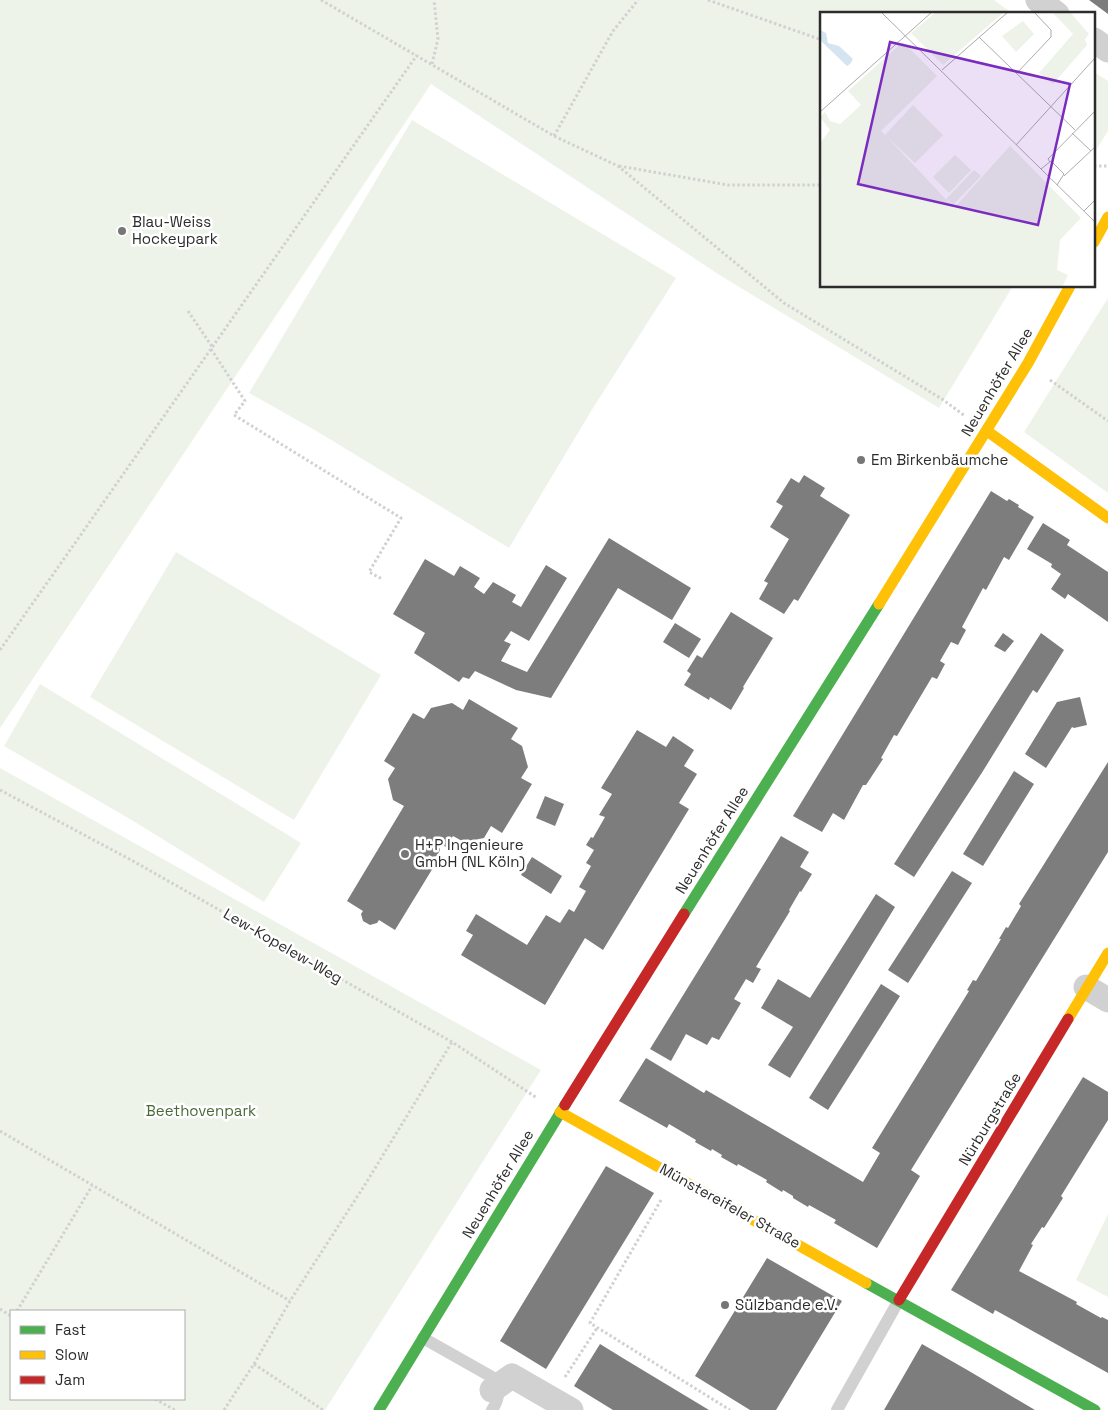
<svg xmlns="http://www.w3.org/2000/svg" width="1108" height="1410" font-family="'Space Grotesk',sans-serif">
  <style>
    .green { fill: #eef3ea; fill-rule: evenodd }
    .building { fill: #7d7d7d }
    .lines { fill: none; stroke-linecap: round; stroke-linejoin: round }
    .path { stroke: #d1d1d1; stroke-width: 3; stroke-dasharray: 2.5 2.5; stroke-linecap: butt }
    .lane { stroke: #d1d1d1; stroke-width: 12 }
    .street { stroke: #d1d1d1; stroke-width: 25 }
    .fast { stroke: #4caf50; stroke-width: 11 }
    .slow { stroke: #ffc107; stroke-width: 11 }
    .jam { stroke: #c62828; stroke-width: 11 }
    .poi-dot { fill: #767676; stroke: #fff; stroke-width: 2 }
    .labels { text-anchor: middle; stroke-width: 5; stroke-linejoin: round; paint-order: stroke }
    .poi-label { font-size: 15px; fill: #2c2c2c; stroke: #fff; text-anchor: start }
    .street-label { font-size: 15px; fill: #2c2c2c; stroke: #fff }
    .park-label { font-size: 15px; fill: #4c6839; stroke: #fff }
    .inset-road { fill: none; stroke: #ababab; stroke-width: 1 }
    .view { fill: #7b2cbf; fill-opacity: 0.15; stroke: #7b2cbf; stroke-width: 2.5 }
    .inset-edge { fill: none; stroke: #2c2c2c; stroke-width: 2.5 }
  </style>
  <rect width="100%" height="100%" fill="#fff"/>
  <path class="green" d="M0 0H994L1013 14H822V286H1013L939 408 718 274 431 84 0 728Z
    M1094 72 1108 81V131L1094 153Z
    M412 120 676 278 593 408 509 548 313 429 249 393Z
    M1108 298V493L1024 432Z
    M176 552 381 675 294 820 90 697Z
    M40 684 301 843 264 902 135 822 4 746Z
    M0 768 541 1070 325 1410H0ZM11 1311H184V1399H11Z
    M1108 1214V1297L1076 1280Z"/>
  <path class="building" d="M1089 0H1108V14Z
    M804 475 825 488 820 496 850 515 798 601 794 599 784 614 759 599 768 583 764 581 789 539 770 527 783 506 776 502 791 478 799 483Z
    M991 491 1007 501 1009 499 1019 505 1018 507 1034 517 1009 560 1004 557 986 590 983 588 962 627 966 630 958 645 951 642 940 661 945 664 937 679 932 677 897 736 894 735 881 758 883 759 866 785H863L844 820 833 813 822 832 793 816Z
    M1043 523 1070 540 1067 545 1108 572V622L1068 594 1065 599 1051 589 1061 574 1051 567 1052 564 1027 549Z
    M609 538 691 588 672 620 618 588 551 698 516 690 475 671 469 679 463 677 459 682 414 653 425 633 393 614 425 559 454 576 460 566 480 578 474 587 484 594 493 582 516 595 512 602 521 607 546 565 567 578 529 641 511 631 504 641 511 644 501 661 527 672Z
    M731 612 773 638 743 687 744 688 731 710 710 697 709 700 684 685 691 674 687 671 697 655 702 658Z
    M675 623 701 639 689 658 663 642Z
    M1003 633 1014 641 1005 652 994 646Z
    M1041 633 1064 650 1037 693 1033 690 983 771 914 877 894 864Z
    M1080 697 1087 725 1074 728 1072 727 1046 768 1025 754 1057 702Z
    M469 699 518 728 511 739 522 746 528 767 521 778 532 784 502 833 491 826 484 838 464 842 453 836 446 847 438 842 436 844 439 846 440 850 437 856 433 857 429 855 428 857 436 863 395 930 379 920 377 923 370 925 363 921 361 914 363 911 347 901 404 806 393 800 388 779 395 768 384 761 413 713 424 719 431 708 452 703 463 710Z
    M637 730 666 747 673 736 694 750 684 766 697 774 679 803 689 809 603 950 585 938 545 1005 461 955 473 935 466 931 476 914 527 945 546 915 560 923 569 909 574 912 586 891 579 887 591 866 586 863 594 850 586 845 591 837 593 838 605 817 599 815 612 794 601 788Z
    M1108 762V852L911 1170 920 1176 877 1248 834 1223 836 1220 809 1205 808 1207 793 1198V1196L783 1190 782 1192 766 1182 767 1180 738 1164 737 1166 721 1157 722 1155 712 1149 711 1151 695 1142 696 1140 669 1124 667 1128 619 1101 646 1058 704 1093 706 1090 863 1182 880 1153 872 1148 969 991 967 990 973 980 976 981 1001 939H999L1006 927 1008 928 1021 906 1019 904Z
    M1014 771 1034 784 983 866 963 854Z
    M545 796 564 804 555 826 536 818Z
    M781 836 809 852 800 867 812 874 801 892 800 891 789 910 790 911 756 967 761 969 753 983 746 979 734 999 741 1003 719 1040 712 1037 707 1045 686 1034 671 1061 650 1049Z
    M532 857 562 876 551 894 521 875Z
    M952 871 972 883 908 983 888 970Z
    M876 894 895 907 790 1078 768 1065 793 1027 761 1008 778 979 810 998Z
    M881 984 900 996 828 1110 809 1098Z
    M1083 1077 1108 1092V1120L1061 1196 1063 1198 1044 1228 1042 1227 1031 1244 1033 1245 1019 1271 1077 1302 1076 1304 1101 1318 1102 1317 1108 1320V1373L995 1310 993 1314 951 1290Z
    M606 1166 654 1193 546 1369 500 1341Z
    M767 1258 842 1301 776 1410H750L695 1376Z
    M600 1344 626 1360 709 1410H613L574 1386Z
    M922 1344 969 1371 1035 1410H884Z"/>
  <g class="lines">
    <path class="path" d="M321 0 554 136 618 166 784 303 942 399 965 416
      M708 0 822 40
      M432 64 438 39 434 0
      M554 136 613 31 638 0
      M619 166 728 185H822
      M1094 166H1108
      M188 311 213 348
      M211 349 245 401 234 415 401 518 369 572 382 579
      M1050 380 1108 421
      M0 650 417 55
      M0 790 133 861 452 1042 537 1098
      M0 1131 290 1301
      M661 1200 590 1323 730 1410
      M0 1309 11 1316
      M17 1311 92 1186
      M254 1364 323 1410
      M565 1377 597 1328
      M155 1399 175 1410
      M224 1410 254 1364 290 1301 366 1183 452 1042"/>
    <path class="lane" d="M423 1338 492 1377C501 1388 500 1398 492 1410
      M837 1410 899 1300"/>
    <path class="street" d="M1038 0 1057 14
      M1094 40 1108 50
      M1086 987 1108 1000
      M492 1390 512 1376 571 1410"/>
    <path class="fast" d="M684 914 879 604
      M866 1283 1095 1410
      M379 1410 565 1105"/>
    <path class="slow" d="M1094 242 1108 217
      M987 431 1108 518
      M879 604 1028 363 1070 286
      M1068 1019 1108 953
      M560 1112 866 1283"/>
    <path class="jam" d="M565 1105 684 914
      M899 1300 1068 1019"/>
  </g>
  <g class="poi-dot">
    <circle cx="122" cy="231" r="5"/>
    <circle cx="861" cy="460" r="5"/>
    <circle cx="405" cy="854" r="5"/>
    <circle cx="725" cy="1305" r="5"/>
  </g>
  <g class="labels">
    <g class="poi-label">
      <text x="132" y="227">Blau-Weiss<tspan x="132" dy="17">Hockeypark</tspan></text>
      <text x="871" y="465">Em Birkenbäumche</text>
      <text x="415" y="850">H+P Ingenieure<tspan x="415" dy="17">GmbH (NL Köln)</tspan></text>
      <text x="735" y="1310">Sülzbande e.V.</text>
    </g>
    <g class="street-label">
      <text transform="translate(997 382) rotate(-59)" y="5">Neuenhöfer Allee</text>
      <text transform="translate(712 840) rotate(-58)" y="5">Neuenhöfer Allee</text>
      <text transform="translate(283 946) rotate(30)" y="5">Lew-Kopelew-Weg</text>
      <text transform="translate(990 1119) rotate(-59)" y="5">Nürburgstraße</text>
      <text transform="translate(498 1184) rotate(-59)" y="5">Neuenhöfer Allee</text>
      <text transform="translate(730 1206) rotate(29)" y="5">Münstereifeler Straße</text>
    </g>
    <g class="park-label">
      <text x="201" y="1116">Beethovenpark</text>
    </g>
  </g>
  <g transform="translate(820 12)">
    <rect width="275" height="275" fill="#fff"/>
    <path d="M116 0H184L123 53 91 21ZM232 0H250L269 22 265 27 267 33 233 72 219 61 253 22ZM203 9 214 22 196 40 182 24ZM83 30 117 64 61 119 65 123 93 93 123 123 95 151 67 125 134 196 190 134 261 206 240 228 237 258 248 263 242 275H0V131L10 118 0 105 5 100 10 109 20 112 41 93 28 79ZM135 143 151 158 129 181 113 165ZM154 158 161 164 133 193 126 187Z" fill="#eef3ea"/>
    <path d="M0 18 6 21 8 31 19 34 33 47 30 52 27 54 0 28Z" fill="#d5e4f1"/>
    <path class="inset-road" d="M61 0 275 210M159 25 255 118M122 58 188 0M196 62 231 25V18L214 0M0 100 112 0M252 121 271 139M196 133 275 46M230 150 228 147 275 99M221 157 231 149 244 162 237 173M244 164 275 135M264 199 275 188"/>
    <path class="view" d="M70 30 250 72 218 213 38 172Z"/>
    <rect width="275" height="275" class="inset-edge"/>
  </g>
  <rect x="10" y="1310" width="175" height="90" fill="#ffffff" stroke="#ababab"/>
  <rect x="20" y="1326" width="25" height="8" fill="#4caf50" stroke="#ababab"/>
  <text x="55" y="1335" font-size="15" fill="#2c2c2c">Fast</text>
  <rect x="20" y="1351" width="25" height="8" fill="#ffc107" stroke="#ababab"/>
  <text x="55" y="1360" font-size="15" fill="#2c2c2c">Slow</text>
  <rect x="20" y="1376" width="25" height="8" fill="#c62828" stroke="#ababab"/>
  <text x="55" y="1385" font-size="15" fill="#2c2c2c">Jam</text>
</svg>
